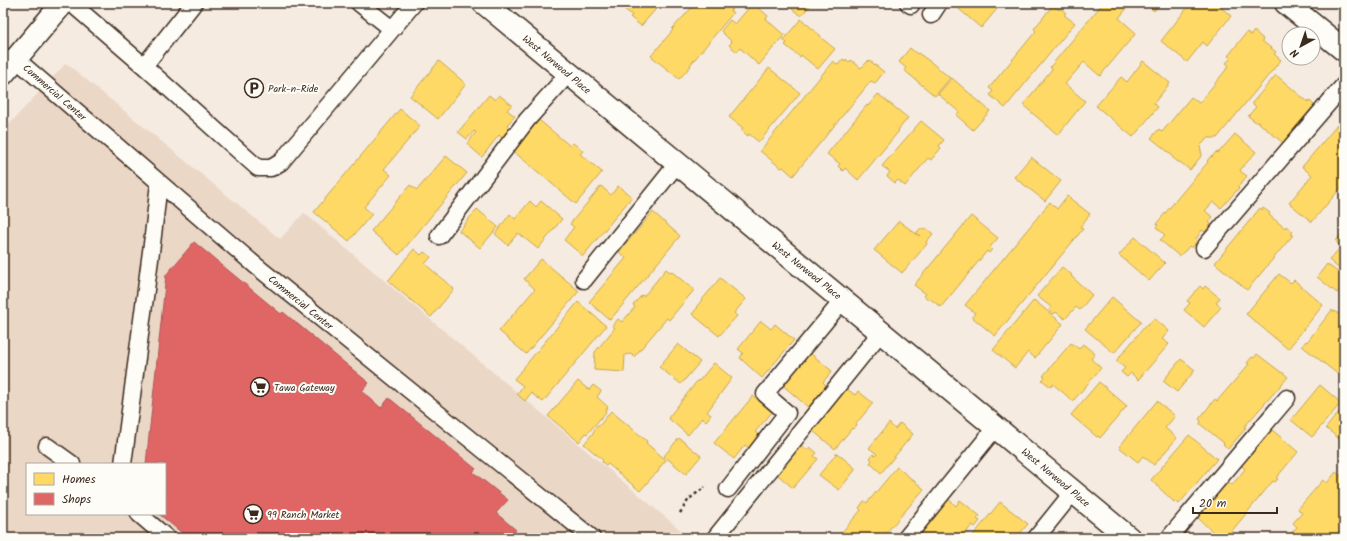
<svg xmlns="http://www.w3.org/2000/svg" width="1347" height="541" font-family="Kalam,sans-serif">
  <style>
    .built { fill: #ebd7c6; fill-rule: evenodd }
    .homes { fill: #ffd966; stroke: #c4a450 }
    .shops { fill: #e06666; stroke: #ae5450 }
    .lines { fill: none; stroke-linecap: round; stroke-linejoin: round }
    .lane-casing { stroke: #3b2a1e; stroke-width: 19 }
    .street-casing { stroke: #3b2a1e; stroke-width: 25 }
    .secondary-casing { stroke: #3b2a1e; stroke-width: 25 }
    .path { stroke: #3b2a1e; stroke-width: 2.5; stroke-dasharray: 3 3; stroke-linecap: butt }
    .lane { stroke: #fdfcf7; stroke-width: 16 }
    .street { stroke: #fdfcf7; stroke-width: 22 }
    .secondary { stroke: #fdfcf7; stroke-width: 22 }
    .labels { text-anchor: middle; stroke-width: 4; stroke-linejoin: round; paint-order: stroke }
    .street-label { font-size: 10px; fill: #3b2a1e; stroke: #fdfcf7 }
    .poi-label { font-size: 10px; fill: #3b2a1e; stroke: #fdfcf7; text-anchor: start }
  </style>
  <rect width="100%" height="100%" fill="#f5ebe1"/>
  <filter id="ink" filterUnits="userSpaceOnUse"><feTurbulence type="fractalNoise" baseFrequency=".025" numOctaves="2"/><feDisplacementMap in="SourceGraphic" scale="8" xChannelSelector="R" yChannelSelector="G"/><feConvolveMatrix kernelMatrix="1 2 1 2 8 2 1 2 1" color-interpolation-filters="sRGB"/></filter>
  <g filter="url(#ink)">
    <path class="built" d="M66 63 280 239 304 213 690 538H3V131ZM27 464H165V514H27Z"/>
    <path class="homes" d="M621 3H661L641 26 630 17 632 15 619 5Z
      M696 3H727L733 8 730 11 733 13 690 65 691 66 679 79 651 56 673 30 672 29Z
      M753 3 768 16 766 19 784 35 759 65 740 48 737 52 729 45 732 42 721 31 730 20 735 24Z
      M785 3H812L801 16Z
      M952 3H1002L981 28Z
      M1103 3H1131L1119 18 1136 33 1100 76 1084 62 1065 84 1085 101 1058 135 1023 105 1052 69 1050 67Z
      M1145 3H1160L1154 11Z
      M1191 3H1216L1231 16 1207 46 1203 42 1187 62 1161 41Z
      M1053 5 1059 10 1060 8 1066 13 1064 15 1075 23 1005 108 990 95 993 91 989 88 1036 31 1034 29Z
      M801 19 821 36 820 37 835 49 818 69 801 55 800 57 785 45 787 43 783 40Z
      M1254 31 1263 39 1262 41 1276 52 1274 54 1281 60 1217 138H1206V140L1200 146 1202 155 1190 170 1180 162H1178L1172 157V155L1151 138 1159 129 1162 132 1191 97 1199 103 1229 66 1226 63 1231 58 1228 56 1247 32 1251 35Z
      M910 48 917 54 918 53 932 63 950 78 935 96 904 70 906 68 899 62Z
      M843 59 845 61 846 59 849 62 851 60 861 68 869 60 884 72 875 83 871 81 793 176 783 167 781 168 760 151 833 61 838 65Z
      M439 61 466 84 438 119 410 96Z
      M1143 61 1170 83 1154 103 1158 107 1133 137 1096 106 1121 77 1127 82Z
      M769 68 800 93 759 142 749 134 748 136 741 130 743 128 729 117Z
      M1276 75 1308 102 1309 100 1314 105 1283 143 1258 122 1257 123 1248 116 1256 107 1252 103Z
      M952 78 990 111 973 130 956 115 959 112 938 94Z
      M878 94 908 118 898 130 899 131 858 180 845 168 843 171 838 166 840 164 827 154 867 105 868 106Z
      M489 95 495 100 499 95 512 105 507 110 515 116 507 125 510 128 502 138 499 135 482 157 467 144 476 132 474 131 467 139 458 132Z
      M400 109 420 126 384 169 391 175 364 207 372 214 349 241 314 212Z
      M539 120 570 146 573 143 583 151 580 154 602 172 576 204 513 151Z
      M921 121 944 140 939 146 941 148 931 160 928 158 905 186 898 180 895 183 887 176 890 172 882 166Z
      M1338 124 1344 129V184L1312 222 1289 203 1312 175 1302 167Z
      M1235 134 1256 152 1241 169 1240 171 1247 176 1238 187 1239 188 1221 208 1213 202 1205 211 1213 217 1209 222 1211 224 1205 232 1202 230 1196 239H1195L1197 241 1192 248 1189 246 1186 250 1179 256 1160 240 1165 235 1156 227 1158 225 1156 224 1208 162 1207 161 1211 156 1212 157 1216 152 1218 153Z
      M446 156 467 173 399 255 371 231 410 185 417 190Z
      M1031 157 1061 181 1045 201 1014 177Z
      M601 186 611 195 618 186 632 197 583 256 564 240 574 227 570 224Z
      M1067 196 1090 214 1080 227 1083 229 995 336 972 317 975 313 965 305 1050 202 1057 209Z
      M530 201 536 207 541 201 562 219 538 249 518 233 508 245 495 234 510 214 515 219Z
      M1260 208 1262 210 1263 208 1270 213 1269 215 1285 228 1286 226 1293 232 1291 234 1293 235 1247 290 1215 263Z
      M477 209 498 227 480 248 459 231Z
      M653 212 680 236 610 320 589 302 626 258 619 252Z
      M971 216 998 238 990 247 992 249 989 253 987 251 941 307 929 298 928 299 924 296 926 294 914 285Z
      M899 221 919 236 920 235 916 233 921 228 923 230 926 228 933 234 926 242 927 244 902 273 874 250Z
      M1344 231V273L1329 260 1341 247 1337 243V242L1336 241Z
      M1135 237 1165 263 1149 281 1119 255Z
      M414 249 421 255 424 252 431 257 425 264 454 289 431 317 388 281Z
      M541 259 579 291 526 354 499 331 535 289 524 279Z
      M1327 264 1344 277V284L1337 293 1317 277Z
      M1062 267 1072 275 1071 276 1092 295 1080 310 1076 307 1065 319 1056 312 1054 314 1049 310 1051 307 1037 296Z
      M666 269 670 272 671 271 694 290 669 320 667 318 634 357 631 354 625 355 624 372 594 370 595 352 615 328 612 326 618 319 622 322 635 307 633 305 642 295 644 296Z
      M1279 274 1291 283 1294 280 1323 305 1288 349 1246 314Z
      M720 278 746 299 734 313 737 316 719 336 692 314 698 307 697 306Z
      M1200 286 1203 289 1205 286 1220 298 1216 303 1221 307 1204 327 1184 310 1190 303 1187 301Z
      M1112 297 1141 322 1114 353 1085 329Z
      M1034 300 1063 324 1035 358 1028 352 1015 368 993 350Z
      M578 302 606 326 543 402 531 393 525 401 517 394 523 386 514 379Z
      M1332 310 1334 312 1335 311 1344 318V379L1302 346 1306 341 1307 342Z
      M1154 318 1169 331 1162 339 1169 344 1138 380 1131 373 1127 377 1121 372 1125 368 1116 361 1146 325 1147 326Z
      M761 321 771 329 775 324 794 340 762 378 740 358 743 353 738 349Z
      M1071 343 1079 349 1083 344 1095 354 1091 359 1101 368 1073 401 1053 384 1051 387 1042 380 1045 377 1043 376Z
      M678 344 700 362 681 384 659 367Z
      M810 353 832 371 823 382 827 386 809 408 779 382Z
      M1257 354 1282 373V372L1288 377 1244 427 1246 428 1228 449 1223 444 1224 443 1200 424 1201 421 1199 419 1215 399 1217 401 1249 364 1247 363 1252 357 1254 358Z
      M1181 359 1195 370 1177 392 1163 381Z
      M714 363 732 378 707 412 711 415 706 421 702 418 688 435 668 418 698 380 699 381Z
      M578 381 589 390 593 385 601 391 597 397 608 407 605 411 606 412 587 434 586 433 579 442 548 416Z
      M1099 382 1127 406 1100 438 1098 436 1097 437 1071 415Z
      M842 385 855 395 858 391 873 403 856 424 857 425 853 429 852 428 835 449 807 426Z
      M1320 385 1341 403 1312 437 1291 420Z
      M753 396 773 411 755 432 761 436 750 449 745 445 734 459 714 443Z
      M1157 401 1175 416 1165 428 1177 438 1154 465 1143 456 1138 462 1119 447Z
      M1342 408 1344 410V443L1326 428Z
      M611 411 647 441 646 443 666 460 660 467 658 472 653 476 640 491 608 464 606 465 602 462 603 460 584 444 593 433 595 428 600 425Z
      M889 423 895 429 900 423 913 434 881 473 870 463 872 460 870 458 873 454 875 456 877 454 869 448Z
      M1270 428 1298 452 1276 478 1278 479 1275 482 1273 481 1226 538H1219L1196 516 1226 480 1232 485 1245 469 1242 466 1240 468 1237 465Z
      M1189 435 1217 459 1179 504 1175 501 1174 502 1151 480Z
      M679 438 701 456 686 474 664 456Z
      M798 442 807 450 810 447 817 453 814 456 818 459 793 488 773 471Z
      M837 453 855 468V470L839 490 819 475Z
      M897 467 924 489 882 538H837L861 510 859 508 864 501 867 503Z
      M1336 472 1344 479V538H1287L1297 527 1293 523 1302 513 1298 509 1323 480 1327 483Z
      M946 497 956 506 960 500 980 516 977 519 980 521 975 527 972 525 962 538H918L914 535Z
      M1000 502 1028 524 1016 538H971Z"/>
    <path class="shops" d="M194 242 281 314 283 312 369 383 362 391 381 408 389 398 476 469 473 472 508 500 496 513 516 530 509 538H188L159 514H165V464H146L166 275Z"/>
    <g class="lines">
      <defs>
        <path id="lane" d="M71 3 144 66 258 168H271L281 162 414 3
          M359 3 392 29
          M908 3 911 5
          M931 15 939 3
          M16 59 255 265 592 538
          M144 66 194 3
          M439 236 527 120 569 73
          M1204 248 1344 85
          M584 280 677 164
          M47 446 72 464
          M123 464 152 244 159 183
          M728 489 787 413 765 394 843 300
          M139 514 167 538
          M715 538 881 332
          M906 538 996 427
          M1036 538 1073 492
          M1169 538 1287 398"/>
        <path id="street" d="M484 3 1129 538
          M1286 3 1344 50"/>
        <path id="secondary" d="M3 74 63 3"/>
      </defs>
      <use href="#lane" class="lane-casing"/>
      <use href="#street" class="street-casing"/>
      <use href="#secondary" class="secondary-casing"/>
      <path class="path" d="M680 513 689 499 705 487"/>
      <use href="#lane" class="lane"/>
      <use href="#street" class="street"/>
      <use href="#secondary" class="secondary"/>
    </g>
  </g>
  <defs>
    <symbol id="parking-ring" viewBox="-11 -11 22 22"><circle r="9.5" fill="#fdfcf7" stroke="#3b2a1e" stroke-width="1.5"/><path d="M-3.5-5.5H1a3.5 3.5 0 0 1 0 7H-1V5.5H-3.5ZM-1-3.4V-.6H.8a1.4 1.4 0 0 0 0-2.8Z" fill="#3b2a1e"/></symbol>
    <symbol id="supermarket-ring" viewBox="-11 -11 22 22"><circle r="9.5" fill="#fdfcf7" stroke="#3b2a1e" stroke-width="1.5"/><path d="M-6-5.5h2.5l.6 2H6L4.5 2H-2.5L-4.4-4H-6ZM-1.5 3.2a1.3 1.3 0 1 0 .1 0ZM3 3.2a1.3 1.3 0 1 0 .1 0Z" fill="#3b2a1e"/></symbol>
  </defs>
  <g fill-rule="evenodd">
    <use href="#parking-ring" x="243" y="77" width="22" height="22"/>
    <use href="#supermarket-ring" x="249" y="376" width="22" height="22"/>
    <use href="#supermarket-ring" x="242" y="503" width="22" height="22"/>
  </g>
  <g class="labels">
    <g class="street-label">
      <text transform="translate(557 64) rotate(40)" y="4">West Norwood Place</text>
      <text transform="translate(55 92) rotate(41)" y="4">Commercial Center</text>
      <text transform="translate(807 270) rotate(39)" y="4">West Norwood Place</text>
      <text transform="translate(301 302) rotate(39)" y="4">Commercial Center</text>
      <text transform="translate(1056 477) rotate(40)" y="4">West Norwood Place</text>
    </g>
    <g class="poi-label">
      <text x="268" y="92">Park-n-Ride</text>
      <text x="274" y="391">Tawa Gateway</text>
      <text x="267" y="518">99 Ranch Market</text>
    </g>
  </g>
  <rect width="1347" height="541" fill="none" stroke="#fdfcf7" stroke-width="16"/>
  <rect x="8" y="8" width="1331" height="525" fill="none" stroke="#3b2a1e" stroke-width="1.5" filter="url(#ink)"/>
  <rect x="26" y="463" width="140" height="52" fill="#fdfcf7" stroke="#afa8a0"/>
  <rect x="34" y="473" width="20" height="12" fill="#ffd966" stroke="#afa8a0"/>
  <text x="62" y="483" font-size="12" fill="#3b2a1e">Homes</text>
  <rect x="34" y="493" width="20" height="12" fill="#e06666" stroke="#afa8a0"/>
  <text x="62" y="503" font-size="12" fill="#3b2a1e">Shops</text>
  <g transform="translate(1301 46) rotate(220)"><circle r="19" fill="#fdfcf7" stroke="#afa8a0"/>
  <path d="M0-3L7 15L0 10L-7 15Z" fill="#3b2a1e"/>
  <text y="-6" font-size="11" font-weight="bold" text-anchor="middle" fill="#3b2a1e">N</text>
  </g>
  <path d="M1193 507v6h84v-6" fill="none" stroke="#3b2a1e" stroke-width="2"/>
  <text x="1199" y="507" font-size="12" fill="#3b2a1e" stroke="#fdfcf7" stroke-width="3" paint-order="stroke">20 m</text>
</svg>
